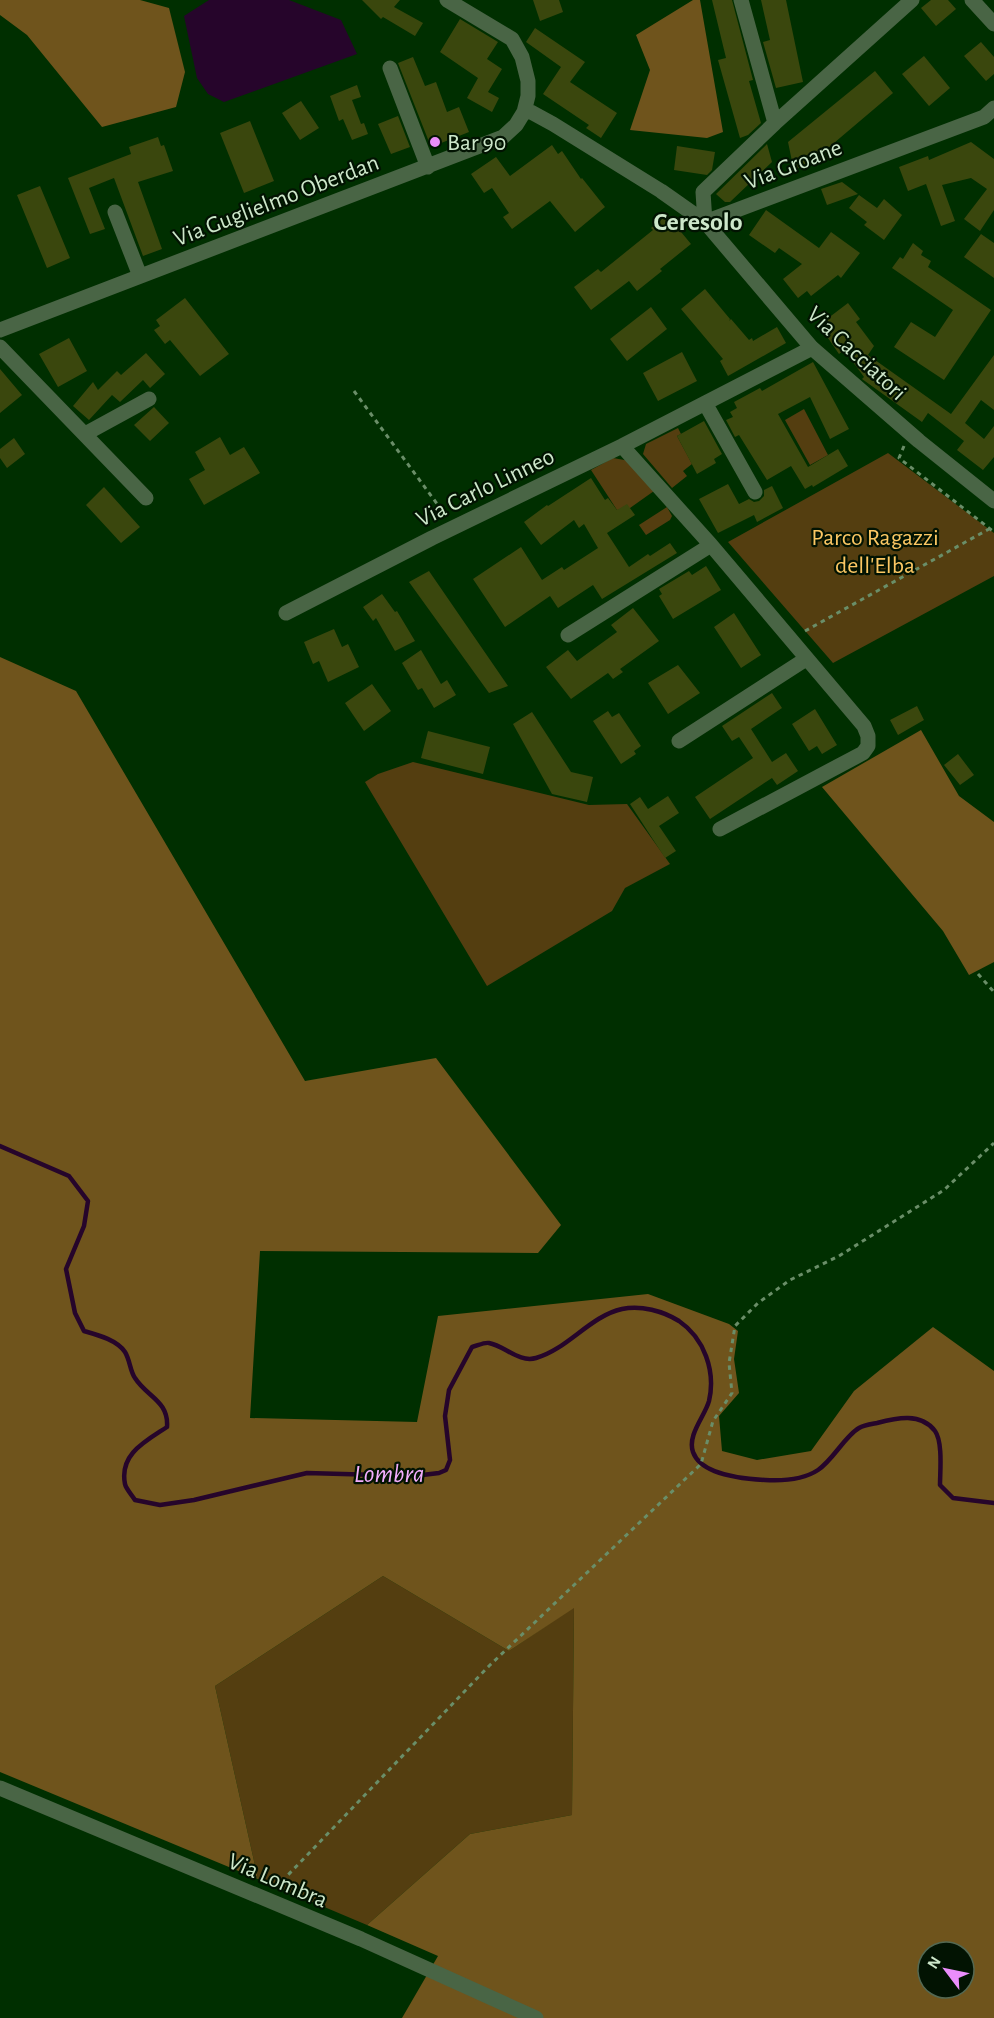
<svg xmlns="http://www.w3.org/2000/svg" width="994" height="2018" font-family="'Alegreya Sans',sans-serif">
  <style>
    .green { fill: #543e10 }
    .forest { fill: #6f541c; fill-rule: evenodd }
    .water { fill: #26052b }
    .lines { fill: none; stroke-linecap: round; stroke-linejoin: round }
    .stream { stroke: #26052b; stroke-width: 4.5 }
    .building { fill: #3a470d }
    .path { stroke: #6a8e68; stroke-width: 3; stroke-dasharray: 4.5 4.5; stroke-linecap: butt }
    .minor { stroke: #496545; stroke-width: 15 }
    .poi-dot { fill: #eb8dfb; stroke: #021302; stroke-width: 2 }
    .labels { text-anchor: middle; stroke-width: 4.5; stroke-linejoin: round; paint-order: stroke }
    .poi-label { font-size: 24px; fill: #cde7ca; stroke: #021302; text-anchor: start }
    .street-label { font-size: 24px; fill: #cde7ca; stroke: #021302 }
    .park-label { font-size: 24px; fill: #fbc763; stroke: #021302 }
    .neighbourhood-label { font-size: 26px; font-weight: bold; fill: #cde7ca; stroke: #021302 }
    .water-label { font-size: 26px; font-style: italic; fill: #f2adfd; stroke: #021302 }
  </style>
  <rect width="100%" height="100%" fill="#002f00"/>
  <path class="green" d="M804 409 828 455 810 465 785 420Z
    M678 428 681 434 677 436 692 464 683 471 687 476 672 488 643 454 646 444Z
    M888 453 994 533V576L833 663 728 542Z
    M613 458 630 461 654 491 630 508 617 510 591 470Z
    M667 507 672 516 670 520 646 535 639 525Z
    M413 762 589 805 627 804 670 864 625 888 612 911 487 986 365 782 378 774Z
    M383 1576 509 1651 574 1607 572 1815 470 1834 367 1925 258 1879 215 1686Z"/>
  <path class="forest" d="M0 0H140L169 8 185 72 176 107 102 127 27 35 0 15Z
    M693 0H700L723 132 707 138 630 130 650 70 636 35Z
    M0 657 76 691 305 1081 436 1058 561 1225 538 1253 260 1251 250 1418 417 1422 438 1316 648 1294 729 1324 738 1331 734 1359 739 1393 719 1416 722 1451 757 1460 811 1451 854 1391 933 1327 994 1371V2018H402L438 1956 367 1925 470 1834 572 1815 574 1608 509 1651 383 1576 215 1686 258 1879 0 1772ZM928 1952H964V1988H928Z
    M921 730 959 796 994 822V962L969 975 943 931 822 787Z"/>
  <path class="water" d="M209 0H289L341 20 357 54 224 102 208 94 197 78 184 16Z"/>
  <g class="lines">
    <path class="stream" d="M0 1146 69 1176 88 1201 84 1226 66 1269 75 1313 84 1331C98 1335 117 1340 125 1352 130 1360 130 1371 135 1378 147 1397 169 1401 167 1427 146 1441 119 1454 125 1484 126 1489 132 1495 135 1500L160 1505 194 1500 307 1473 414 1476 439 1473 446 1470 450 1460 445 1416 449 1390 472 1347C477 1346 484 1342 489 1343 505 1346 519 1363 536 1358 568 1349 590 1316 622 1309 641 1305 663 1311 679 1321 704 1338 716 1371 709 1401 705 1416 687 1435 693 1452 701 1475 745 1479 765 1480 783 1481 803 1480 818 1470 833 1460 845 1436 859 1428 864 1425 872 1424 877 1423 896 1418 921 1412 935 1431 943 1442 940 1472 940 1485L953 1498 994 1503"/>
  </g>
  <path class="building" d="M362 0H400L394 7 423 23 415 36 383 17 381 19Z
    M533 0H559L563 12 540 21Z
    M712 0H732L753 80 749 81 761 123 748 135 740 138 718 60 726 58Z
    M761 0H786L803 82 776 88 763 42 770 40Z
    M931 0H948L956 9 936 26 921 8Z
    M460 19 498 42 487 59 502 69 488 92 499 98 492 112 467 98 478 78 440 52Z
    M535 28 585 62 570 82 617 113 601 138 586 128 589 125 543 94 561 67 526 42Z
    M981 42 994 57V74L986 81 964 56Z
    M924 56 950 88 929 106 902 74Z
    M413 57 425 86 436 82 447 112 459 107 469 132 431 147 398 63Z
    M875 71 893 93 821 154 794 171 788 142Z
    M357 85 361 97 352 100 361 124 364 123 368 134 352 140 343 119 339 121 330 96Z
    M301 101 319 128 300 140 282 113Z
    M398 116 410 147 391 154 378 124Z
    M250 121 274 181 244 193 220 133Z
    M158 137 161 146 164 145 173 171 138 182 162 249 143 256 114 178 89 188 105 229 90 234 68 178 131 154 129 147Z
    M971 142 994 159V210L980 231 964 219 987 189 971 178 942 185 955 221 941 226 926 184 908 191 899 167 928 156 929 160Z
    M767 144 772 162 730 202H725L716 194Z
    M552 145 558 154 562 151 581 179 582 178 605 207 575 232 550 201 512 229 503 217 509 213 492 188 484 193 471 174 496 157 510 176Z
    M677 146 715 152 712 170 707 175 674 170Z
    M842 182 858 194 827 205 821 189Z
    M40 186 70 258 47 268 17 195Z
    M859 195 877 208 884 199 902 215 884 240 864 225 867 222 849 208Z
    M766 210 819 248 831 232 860 253 841 278 838 275 811 296 807 291 798 298 783 279 802 264 779 248 775 253 749 235Z
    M667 215 691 244 660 269 662 271 637 291 629 281 591 310 574 287 598 269 601 272 653 230 651 228Z
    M981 234 994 243V278L964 257Z
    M913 243 923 251 921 255 931 261 928 267 991 310 944 380 894 347 911 322 935 337 953 310 892 268 900 257 903 259Z
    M705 289 730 319 729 321 731 319 749 340 752 338 753 341 777 327 786 343 728 376 720 361 723 359 681 309Z
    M185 298 229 354 200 376 170 340 165 344 154 330 160 326 156 320Z
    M848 303 860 319 856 322 874 346 868 355 951 414 994 355V410L981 400 965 423 984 439 994 426V457L983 470 957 450 964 441 928 413 922 422 862 379 864 377 844 350 839 354 819 325Z
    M651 307 667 329 627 361 610 339Z
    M69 338 87 371 58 387 39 354Z
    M682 352 697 381 658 401 643 373Z
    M146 353 165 374 150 388 143 380 120 402 112 395 89 420 73 406 93 382 98 390 117 371 121 375Z
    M813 362 849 429 830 439 810 397 778 414 808 467 838 449 848 466 813 487 812 485 805 489 791 466 767 480 739 435 735 437 726 420 733 417 730 412 737 408 734 402 760 388 762 391Z
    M0 369 22 395 0 413Z
    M154 407 169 423 150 441 134 425Z
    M704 421 722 454 714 459 716 463 697 474 677 436Z
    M220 437 230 455 244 447 260 473 204 505 189 479 205 470 195 452Z
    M14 438 25 454 7 468 0 458V449Z
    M591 478 605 500 608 498 617 510 627 504 635 515 607 533 629 567 648 554 650 556 670 543 677 553 602 599 593 585 558 608 550 596 505 627 473 579 521 547 542 580 562 567 564 570 598 548 584 524 579 528 574 520 541 545 524 522 547 505 548 506Z
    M728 484 739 504 749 499 754 502 759 501 764 496V490L772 486 783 508 757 522 754 515 718 533 699 499Z
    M104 487 140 527 121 543 86 505Z
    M706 566 721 590 673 619 659 596 662 594 659 589 689 571 692 575Z
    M429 571 508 686 489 693 409 582Z
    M382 594 395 612 397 611 415 641 395 651 376 618 373 621 363 607Z
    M633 608 659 641 620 669 623 672 613 679 608 673 571 699 546 667 568 650 577 661 617 632 611 625Z
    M734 613 761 655 741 668 714 627Z
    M334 629 342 647 348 644 359 667 328 682 319 661 313 664 304 642Z
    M421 650 441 684 447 680 456 695 434 708 422 688 418 690 402 663Z
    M678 665 700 693 668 714 648 683Z
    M372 684 391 711 364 731 345 703Z
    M772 693 782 708 751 729 772 762 786 753 798 771 777 785 772 778 710 819 695 797 753 758 739 737 732 741 722 726Z
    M917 706 924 720 898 735 890 720Z
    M815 709 837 745 822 754 817 746 809 751 792 724Z
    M608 711 612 717 619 713 641 746 634 751 636 754 621 764 593 721Z
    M532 712 571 772 593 777 587 802 552 794 513 724Z
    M428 731 490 747 483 774 421 758Z
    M958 754 974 775 960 785 944 765Z
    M668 796 679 813 659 826 676 851 665 858 630 804 640 797 648 809Z"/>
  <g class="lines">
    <path class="path" d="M354 391 446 516
      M904 446 899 458 994 532
      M805 631 989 529
      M978 974 994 992
      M279 1890 287 1876 489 1666 701 1464 713 1421 732 1393 729 1363 735 1326 758 1303 790 1280 839 1256 944 1190 994 1143"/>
    <path class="minor" d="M741 0 775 123
      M972 0 994 24
      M390 68 428 167
      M524 112H531L553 124 661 191 705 222 812 348 919 441 994 501
      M115 212 140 276
      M705 222 703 192 775 123 912 0
      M705 222 984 117 994 108
      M0 330 503 137 516 125 524 112 528 96V81L522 57 512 39 447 0
      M0 347 146 498
      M705 403 755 492
      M85 434 149 399
      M622 446 711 545 864 726 868 736V746L863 753 720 829
      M286 613 432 538 622 446 812 348
      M568 635 711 545
      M679 741 806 659
      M0 1788 361 1939 536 2018"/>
  </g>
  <circle class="poi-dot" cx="435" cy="142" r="6"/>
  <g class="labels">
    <g class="poi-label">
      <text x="447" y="150">Bar 90</text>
    </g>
    <g class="street-label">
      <text transform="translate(793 164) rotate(-21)" y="8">Via Groane</text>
      <text transform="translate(276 200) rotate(-21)" y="8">Via Guglielmo Oberdan</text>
      <text transform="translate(857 353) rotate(43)" y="8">Via Cacciatori</text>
      <text transform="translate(485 487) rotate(-26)" y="8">Via Carlo Linneo</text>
      <text transform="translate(278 1880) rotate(23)" y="8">Via Lombra</text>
    </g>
    <g class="park-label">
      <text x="875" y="545">Parco Ragazzi<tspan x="875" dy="28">dell'Elba</tspan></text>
    </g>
    <g class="neighbourhood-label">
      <text x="698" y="230">Ceresolo</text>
    </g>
    <g class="water-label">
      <text x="389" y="1482">Lombra</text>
    </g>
  </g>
  <g transform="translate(946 1970) rotate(302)"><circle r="28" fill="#021302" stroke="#536852" stroke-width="1.5"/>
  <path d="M0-4.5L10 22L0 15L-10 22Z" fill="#eb8dfb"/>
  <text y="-9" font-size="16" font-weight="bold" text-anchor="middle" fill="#cde7ca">N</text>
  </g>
</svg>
